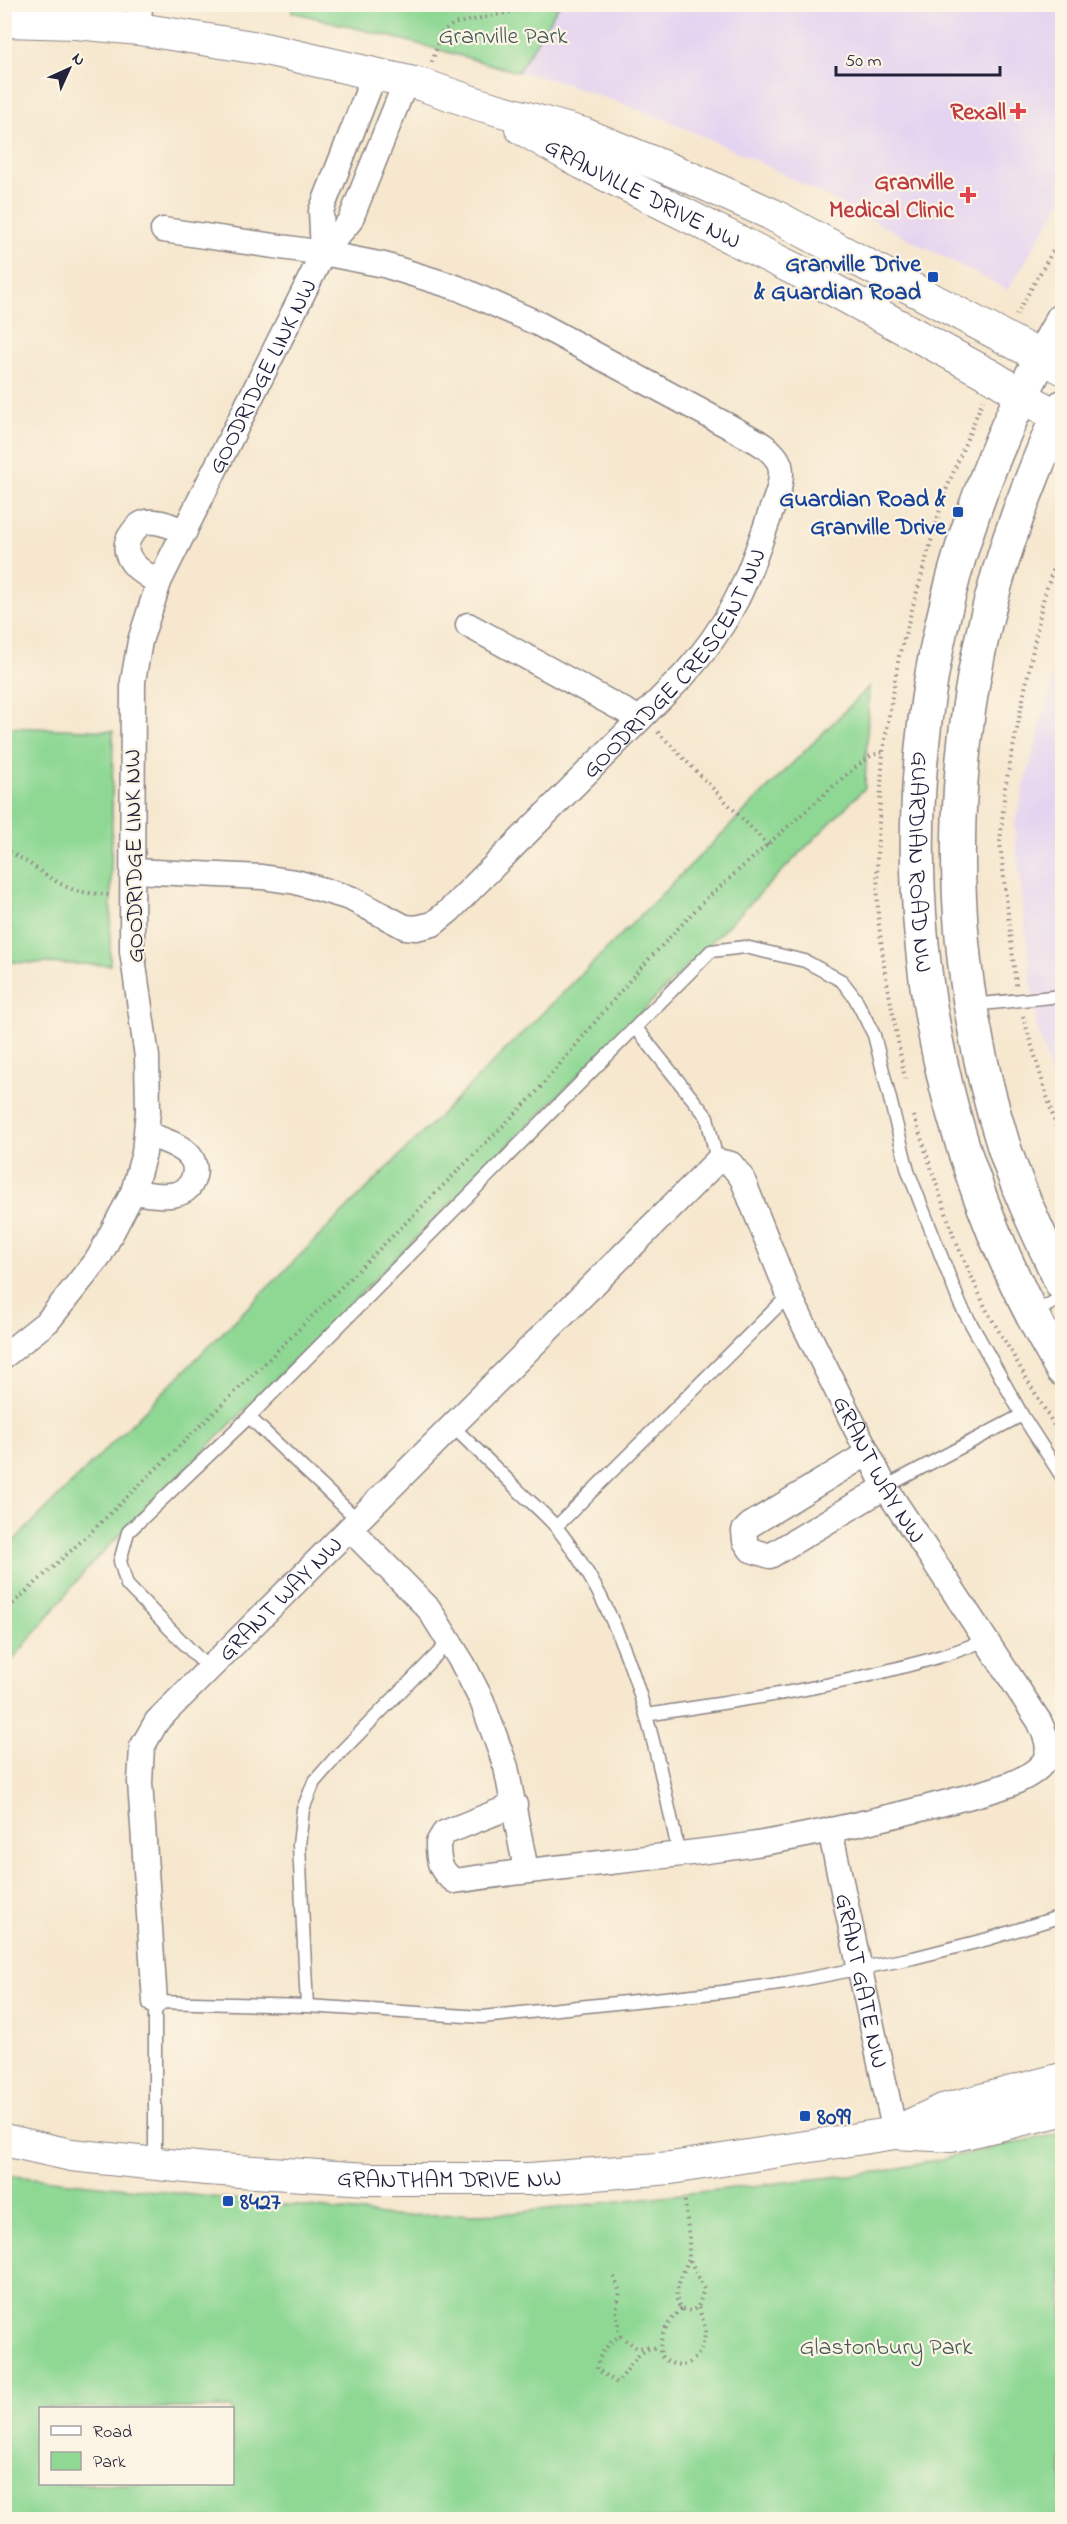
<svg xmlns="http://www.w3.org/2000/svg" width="1067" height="2524" font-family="'Indie Flower',sans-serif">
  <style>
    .built { fill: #e4d3f1 }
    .green { fill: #8fd894; stroke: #587d68; stroke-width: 1.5; fill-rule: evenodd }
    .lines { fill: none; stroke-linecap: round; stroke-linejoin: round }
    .service-casing { stroke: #8c8484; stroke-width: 15 }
    .minor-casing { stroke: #8c8484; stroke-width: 27 }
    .tertiary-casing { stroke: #8c8484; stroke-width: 34 }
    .secondary-casing { stroke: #8c8484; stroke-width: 36 }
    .path { stroke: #8c8484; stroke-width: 4; stroke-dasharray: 1.5 4.5; stroke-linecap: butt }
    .service { stroke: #fff; stroke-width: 12 }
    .minor { stroke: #fff; stroke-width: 24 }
    .tertiary { stroke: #fff; stroke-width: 32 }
    .secondary { stroke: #fff; stroke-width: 33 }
    .health-dot { fill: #e0444e; stroke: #fcf5e5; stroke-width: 2 }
    .transit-dot { fill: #1a4fb4; stroke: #fcf5e5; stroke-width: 2 }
    .labels { text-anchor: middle; stroke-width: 4.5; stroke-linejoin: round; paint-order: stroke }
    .park-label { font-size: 24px; fill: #435956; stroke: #fcf5e5 }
    .health-label { font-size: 24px; font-weight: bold; fill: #be3a42; stroke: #fcf5e5; text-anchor: end }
    .street-label { font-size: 24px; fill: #22223b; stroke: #fcf5e5 }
    .transit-label { font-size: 24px; font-weight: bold; fill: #164399; stroke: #fcf5e5; text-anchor: end }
  </style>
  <rect width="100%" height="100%" fill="#fcf5e5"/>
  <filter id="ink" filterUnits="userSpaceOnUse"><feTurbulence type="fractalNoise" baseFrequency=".0167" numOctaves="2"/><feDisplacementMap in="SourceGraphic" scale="12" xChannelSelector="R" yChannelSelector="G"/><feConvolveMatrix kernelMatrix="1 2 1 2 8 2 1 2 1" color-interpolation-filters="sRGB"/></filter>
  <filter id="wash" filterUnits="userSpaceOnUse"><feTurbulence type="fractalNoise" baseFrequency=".008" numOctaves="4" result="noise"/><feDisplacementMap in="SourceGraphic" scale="24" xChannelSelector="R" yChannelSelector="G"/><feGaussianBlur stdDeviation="1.35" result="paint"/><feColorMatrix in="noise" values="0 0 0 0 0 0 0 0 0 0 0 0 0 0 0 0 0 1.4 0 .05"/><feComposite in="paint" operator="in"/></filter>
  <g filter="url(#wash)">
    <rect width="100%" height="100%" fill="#f6e7ce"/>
    <path class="built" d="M559 5H1062V201L1008 290 757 161 671 122 562 82 518 72Z
      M1062 643V1114L1036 1023 1014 826Z"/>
    <path class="green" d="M292 4H559V5L518 72 415 43 292 12Z
      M869 687 865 788 91 1564 5 1669V1550Z
      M5 727 113 731 110 965 5 962Z
      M1062 2133V2519H5V2175L392 2216 512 2213 886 2171ZM232 2408V2484H40V2408Z"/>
  </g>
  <g filter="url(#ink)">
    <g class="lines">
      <defs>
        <path id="service" d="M971 1005 1062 996
          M636 1028 707 1117 717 1161
          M1036 1312 1062 1297
          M249 1417 359 1521
          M452 1426C475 1448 498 1470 521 1493 533 1504 546 1515 557 1528 631 1622 654 1740 679 1854
          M885 1487 1022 1415
          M556 1527 789 1295
          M210 1670 127 1585 120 1561 128 1532 249 1417 711 951 745 947 805 961 842 981 855 998 874 1035 908 1171 960 1304 1022 1415 1062 1477
          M646 1715C729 1702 812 1691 894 1669 925 1661 956 1653 985 1640
          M307 2006 299 1845 303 1809 314 1782 336 1757 450 1641
          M155 2162V2002L307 2006 482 2017 722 1992 786 1983 913 1958 988 1939 1062 1916"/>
        <g id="minor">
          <path d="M139 29 140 4"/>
          <path d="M323 253 321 211 375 73"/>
          <path d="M159 582C141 573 114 555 133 532 136 527 142 522 148 522 160 520 174 528 185 531"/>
          <path d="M468 625 640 719"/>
          <path id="s1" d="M133 871 262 877 296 882 350 898 405 927 416 928 433 924 450 910 683 676C732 622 747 582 770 514 775 500 784 481 780 465 776 454 767 448 758 442L537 323 458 288 384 265 323 253 163 230"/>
          <path d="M133 1192C153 1194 187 1204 194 1176 196 1169 194 1160 188 1154 178 1144 160 1139 147 1134"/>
          <path id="s2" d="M4 1356 48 1321 99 1257 133 1192 144 1153 148 1111 147 1057 132 951 133 681 140 641 159 582 323 253 350 221 406 81"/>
          <path d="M868 1453 750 1525 744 1531 745 1541 751 1550 770 1556 885 1487"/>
          <path d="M351 1530 429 1609 463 1664 482 1701 506 1767 526 1870"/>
          <path id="s3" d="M830 1830 895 2133"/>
          <path id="s4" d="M155 2002 140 1782 142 1747 157 1721 717 1161 731 1164 742 1178 789 1295 885 1487 1039 1721C1045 1734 1053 1750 1043 1763 1026 1785 977 1794 952 1801 883 1819 813 1836 743 1846 647 1860 551 1866 455 1881 439 1871 438 1860 438 1843L444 1833 515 1805"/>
        </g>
        <g id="tertiary">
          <path d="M4 21 76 23 139 29 265 49 423 85 481 105 584 134 691 178 771 214 1062 368"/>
          <path id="s5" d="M521 128 582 163 806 275 993 377 1057 417"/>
          <path d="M898 2131 943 2110 1062 2079"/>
          <path id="s6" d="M4 2140 71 2155 206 2169 368 2179H530L671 2168 895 2133 952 2136 1062 2110"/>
        </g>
        <g id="secondary">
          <path id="s7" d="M1062 320C870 649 868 1041 1062 1369"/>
          <path d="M1062 407C1049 434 1038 463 1027 491 944 701 936 935 1005 1150 1020 1196 1042 1240 1062 1284"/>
        </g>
      </defs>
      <use href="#service" class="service-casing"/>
      <use href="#minor" class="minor-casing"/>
      <use href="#tertiary" class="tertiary-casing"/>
      <use href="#secondary" class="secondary-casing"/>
      <path class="path" d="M432 62 441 34 453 24 529 8 532 4
        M1016 315 1062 235
        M658 732 768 845
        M4 850C28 859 46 878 69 888 82 893 97 894 111 895
        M1016 985 1000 843 1005 788 1043 600 1062 541
        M1023 1016 1062 1146
        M905 1079 885 972 878 917 877 856 883 752 899 656 944 495 983 400
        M914 1116 954 1237
        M957 1244 986 1309 1062 1439
        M4 1612 88 1535 267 1361 535 1094 635 974 704 901 853 769 872 755 883 752
        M685 2201 689 2238V2258L704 2289 698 2307 691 2311 681 2309C670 2294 683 2275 689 2258
        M614 2277 620 2292 616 2310 620 2336
        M681 2309C668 2322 657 2338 661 2356 682 2376 702 2360 705 2334 706 2325 701 2316 698 2307
        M648 2347 637 2348 620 2336C609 2342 597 2356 597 2369L617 2383C631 2368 636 2348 659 2347"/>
      <use href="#service" class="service"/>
      <use href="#minor" class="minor"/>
      <use href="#tertiary" class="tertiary"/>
      <use href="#secondary" class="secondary"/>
    </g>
  </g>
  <g class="health-dot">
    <path d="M1015 102h6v6h6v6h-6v6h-6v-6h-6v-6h6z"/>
    <path d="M965 186h6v6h6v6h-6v6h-6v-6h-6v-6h6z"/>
  </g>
  <g class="transit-dot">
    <rect x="927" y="271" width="12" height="12" rx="3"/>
    <rect x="952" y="506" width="12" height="12" rx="3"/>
    <rect x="799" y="2110" width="12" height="12" rx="3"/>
    <rect x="222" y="2195" width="12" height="12" rx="3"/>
  </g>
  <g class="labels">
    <g class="park-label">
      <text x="503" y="43">Granville Park</text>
      <text x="886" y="2354">Glastonbury Park</text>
    </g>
    <g class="health-label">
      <text x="1006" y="119">Rexall</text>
      <text x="954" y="189">Granville<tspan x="954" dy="28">Medical Clinic</tspan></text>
    </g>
    <g class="street-label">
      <text dy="8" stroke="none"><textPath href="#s5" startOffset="138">GRANVILLE DRIVE NW</textPath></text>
      <text dy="8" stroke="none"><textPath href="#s2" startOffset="1058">GOODRIDGE LINK NW</textPath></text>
      <text dy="8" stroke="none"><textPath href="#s1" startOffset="668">GOODRIDGE CRESCENT NW</textPath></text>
      <text transform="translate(133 856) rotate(-91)" y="8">GOODRIDGE LINK NW</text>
      <text dy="8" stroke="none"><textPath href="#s7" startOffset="568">GUARDIAN ROAD NW</textPath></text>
      <text dy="8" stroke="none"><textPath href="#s4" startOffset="1432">GRANT WAY NW</textPath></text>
      <text dy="8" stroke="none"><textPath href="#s4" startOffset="459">GRANT WAY NW</textPath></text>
      <text dy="8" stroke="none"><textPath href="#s3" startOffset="154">GRANT GATE NW</textPath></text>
      <text dy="8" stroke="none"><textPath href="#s6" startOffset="448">GRANTHAM DRIVE NW</textPath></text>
    </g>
    <g class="transit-label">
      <text x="921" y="271">Granville Drive<tspan x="921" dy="28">&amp; Guardian Road</tspan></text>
      <text x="946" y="506">Guardian Road &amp;<tspan x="946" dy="28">Granville Drive</tspan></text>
      <text x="817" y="2124" text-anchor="start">8099</text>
      <text x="240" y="2209" text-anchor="start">8427</text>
    </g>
  </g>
  <rect width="1067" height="2524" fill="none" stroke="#fcf5e5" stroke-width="24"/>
  <rect x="39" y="2407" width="195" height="78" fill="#fcf5e5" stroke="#a5a1a1" stroke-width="1.5"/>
  <rect x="51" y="2426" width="30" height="9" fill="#ffffff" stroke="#a5a1a1" stroke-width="1.5"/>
  <text x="93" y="2437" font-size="18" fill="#22223b">Road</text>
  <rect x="51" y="2452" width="30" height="18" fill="#8fd894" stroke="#a5a1a1" stroke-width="1.5"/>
  <text x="93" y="2467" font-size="18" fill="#22223b">Park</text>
  <g transform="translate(69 69) rotate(45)" stroke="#fcf5e5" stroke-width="4.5" paint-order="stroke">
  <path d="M0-4.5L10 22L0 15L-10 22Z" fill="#22223b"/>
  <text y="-9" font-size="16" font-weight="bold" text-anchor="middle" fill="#22223b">N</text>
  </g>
  <path d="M836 66v9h164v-9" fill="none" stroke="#22223b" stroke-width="3"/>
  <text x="845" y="66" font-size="18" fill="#22223b" stroke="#fcf5e5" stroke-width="4.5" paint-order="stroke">50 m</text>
</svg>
